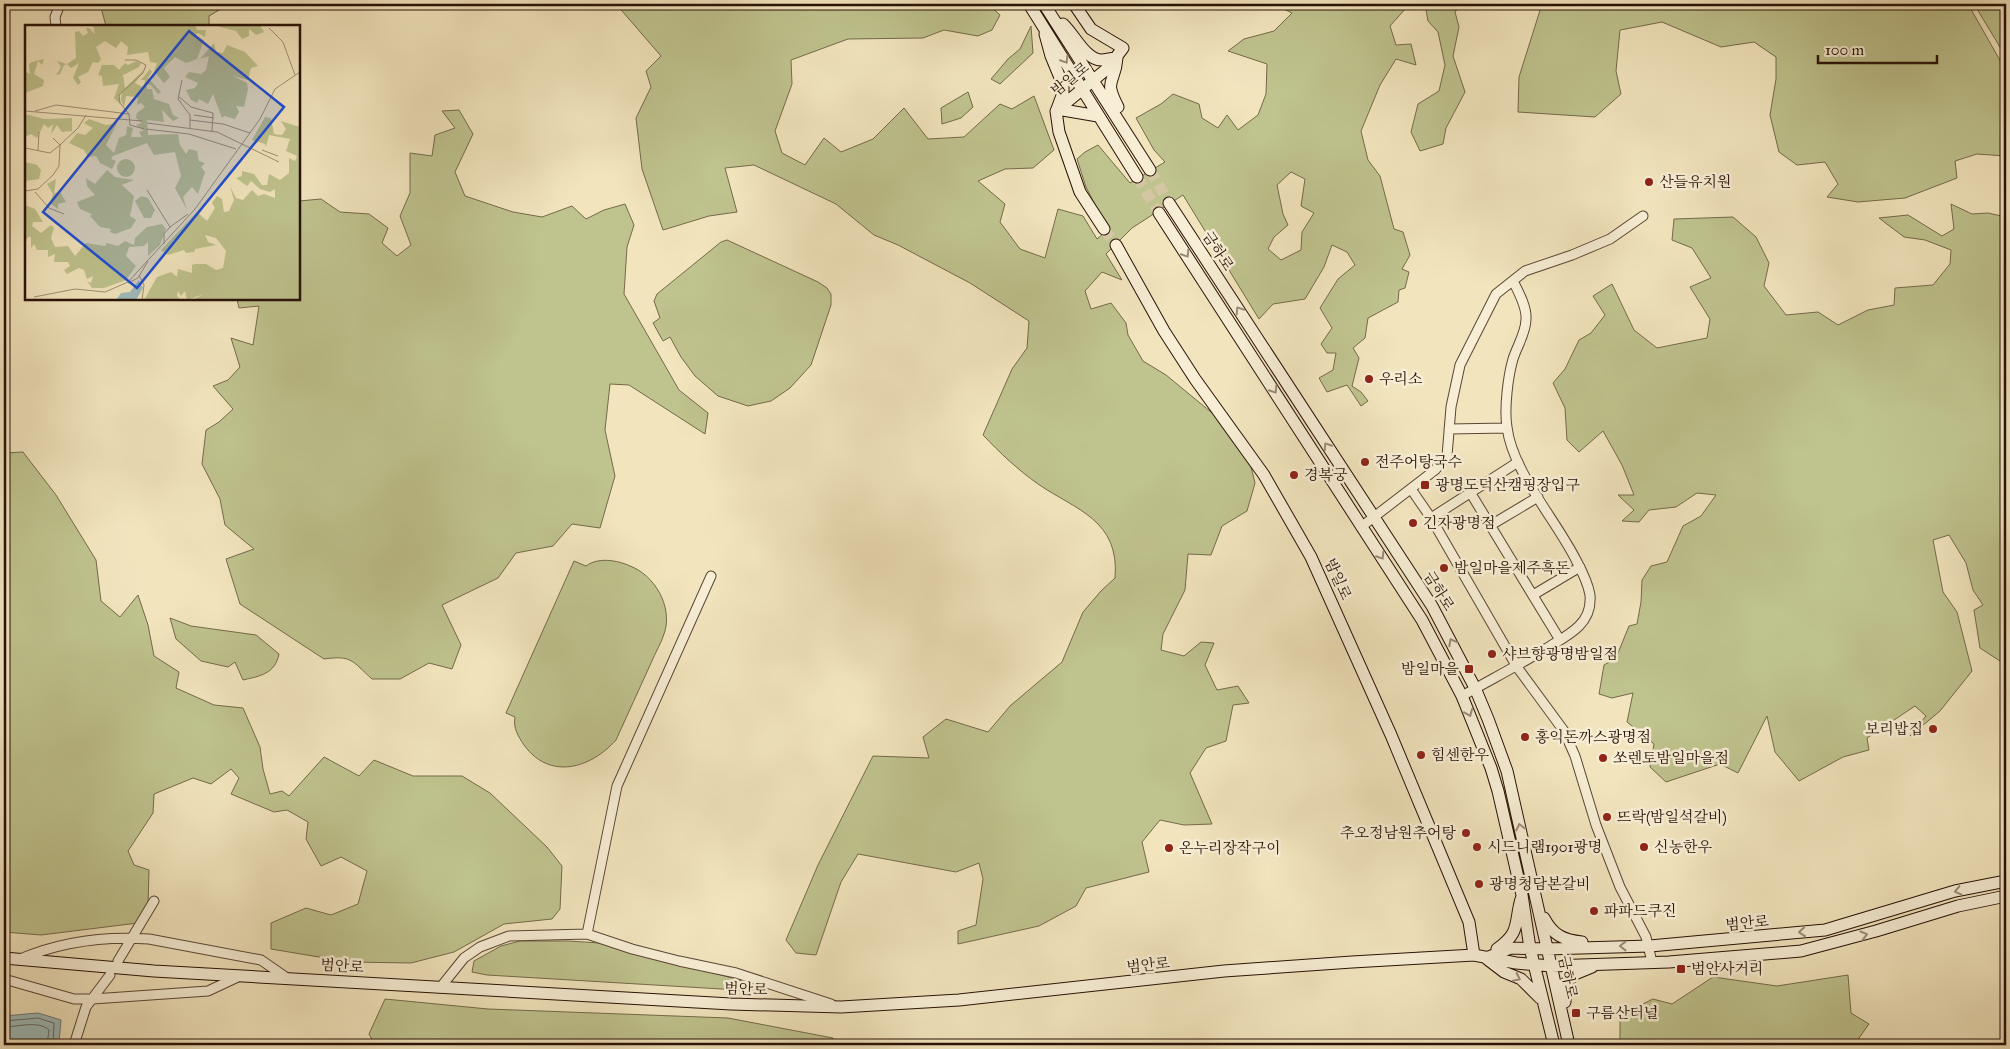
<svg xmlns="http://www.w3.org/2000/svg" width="2010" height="1049" font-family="'IM FELL Great Primer','Noto Serif KR',serif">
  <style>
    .green { fill: #bfc38e; stroke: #746a4a; fill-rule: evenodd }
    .water { fill: #9fbcbc; stroke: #6f7874 }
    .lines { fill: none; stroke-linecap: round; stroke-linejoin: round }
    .shore { stroke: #646662; stroke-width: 1 }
    .secondary-tunnel { stroke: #d4c5a3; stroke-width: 11; stroke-dasharray: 11 5.5; stroke-linecap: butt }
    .street-casing { stroke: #5a4635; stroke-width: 11 }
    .secondary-casing { stroke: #281107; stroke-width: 13 }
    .street { stroke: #f7eed5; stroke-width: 9 }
    .secondary { stroke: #f7eed5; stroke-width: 11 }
    .oneway { stroke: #9a8b78 }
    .poi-dot { fill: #8f2418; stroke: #f7eed5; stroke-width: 2 }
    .labels { text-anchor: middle; stroke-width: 5; stroke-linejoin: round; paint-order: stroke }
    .street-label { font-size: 15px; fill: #281107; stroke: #f7eed5 }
    .poi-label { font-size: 15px; fill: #281107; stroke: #f7eed5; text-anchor: start }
    .inset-road { fill: none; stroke: #a19075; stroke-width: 1 }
    .view { fill: #1d4ed8; fill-opacity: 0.15; stroke: #1d4ed8; stroke-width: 2.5 }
    .inset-edge { fill: none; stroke: #281107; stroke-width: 2.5 }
  </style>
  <rect width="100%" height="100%" fill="#f2e5be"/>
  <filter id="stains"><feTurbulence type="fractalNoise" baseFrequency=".004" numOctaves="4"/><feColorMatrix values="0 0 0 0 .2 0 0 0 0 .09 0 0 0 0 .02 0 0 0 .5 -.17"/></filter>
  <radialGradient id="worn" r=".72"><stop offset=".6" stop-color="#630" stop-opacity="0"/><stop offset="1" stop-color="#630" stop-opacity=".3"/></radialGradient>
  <path class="green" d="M100 4H226V6L209 16V26H106Z
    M616 4H988L1000 15 992 30 978 36 944 30 923 38 848 39 791 60 792 84 775 131 782 153 805 165 824 138 841 152 873 139 904 108 928 139 964 137 1000 104 1012 109 1034 96 1054 150 1033 168 1005 169 978 181 1005 204 1000 222 1020 249 1045 258 1058 209 1083 216 1097 239 1110 228 1095 205 1086 187 1077 159 1085 152 1098 145 1130 183 1165 162 1154 150 1136 118 1161 104 1173 94 1199 104 1202 118 1218 128 1227 115 1238 130 1258 115 1266 94 1267 64 1228 51 1244 39 1274 31 1292 13 1274 4H1377L1378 5 1420 4 1406 8 1390 26 1396 45 1411 44 1416 65 1396 59 1380 85 1361 131 1368 160 1380 176 1394 229 1403 232 1410 255 1402 269 1409 272 1405 288 1399 290 1398 302 1368 318 1365 338 1353 348 1359 358 1352 386 1361 392 1368 401 1361 406 1347 385 1327 392 1319 378 1333 370 1336 353H1327L1321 344 1332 328 1320 308 1338 279 1355 265 1347 252 1332 245 1324 267 1305 299 1273 304 1259 319 1183 195 1132 228 1106 254 1122 280 1102 272 1085 291 1091 309 1111 303 1126 323 1128 335 1143 361 1166 375 1217 417 1250 463 1255 483 1247 511 1222 526 1211 555 1188 554 1185 590 1163 634 1161 650 1184 656 1201 642 1214 643 1205 665 1217 690 1238 686 1249 703 1233 705 1226 741 1206 748 1190 773 1212 824 1184 825 1160 820 1142 842 1149 872 1086 888 1076 906 1039 926 958 944V931L976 925 983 879 979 863 956 872 858 854 841 882 816 955 796 953 786 940 818 865 873 756 929 758 923 737 946 719 988 732 1010 706 1062 662 1083 612 1101 591 1115 578C1120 520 1076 510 1038 484 1017 469 1000 453 983 435L1012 369 1027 348 1029 321 970 283 898 245 874 235 836 204 754 165 725 168 737 212 709 216 663 230 642 169 636 118 651 87 646 71 661 56ZM1291 172 1305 179 1301 206 1314 213 1302 232 1301 250 1281 260 1268 249 1274 237 1288 225 1283 214 1277 185Z
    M1425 4H1461L1455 12 1459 27 1453 56 1465 92 1446 128 1443 144 1420 151 1411 132 1418 104 1439 91 1445 65 1438 32 1428 21Z
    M1542 4H1968L2006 71V156L1977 154 1955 161 1957 178 1905 198 1858 202 1827 197 1838 184 1825 162 1797 165 1779 152 1770 115 1776 79V57L1754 42 1721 47 1662 22 1620 30 1616 71 1621 94 1595 117 1518 112 1519 77Z
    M1974 4H2006V57Z
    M1031 26 1033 53 1000 84 991 79 1008 59 1020 49Z
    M968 92 973 107 961 118 942 124 941 108Z
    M459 110 473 134 455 172 465 196 513 212 542 217 572 206 586 219 604 210 625 204 634 225 627 247 624 294 679 390 708 413 705 434 629 385 610 384 605 430 615 476 600 528 572 524 553 546 516 553 498 578 442 605 461 645 452 669 429 663 400 679H372C352 661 352 655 324 659L240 604 226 559 254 549 225 525 220 499 202 464 206 430 219 422 233 409 213 386 228 380 240 367 231 338 253 345 259 306 239 308 237 299H299V201L321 199 340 212 369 214 388 228 382 243 397 256 411 245 400 216 410 193V153L432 156 435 135 455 128 442 111Z
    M1951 204 1972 214 1988 213 2006 217V655L2000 661 1980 648 1974 610 1983 605 1973 590 1966 563 1949 535 1933 540 1943 592 1957 612 1972 671 1940 711 1910 736 1926 716 1915 706 1867 738 1869 750 1843 757 1799 781 1775 752 1767 716 1738 773 1720 764 1666 782 1650 767 1654 744 1627 722 1633 693 1612 698 1599 694 1604 665 1616 658 1629 626 1637 624 1641 602 1642 580 1651 566 1667 562 1683 526 1701 516 1716 495 1697 493 1676 507 1649 510 1639 522 1622 521 1634 510 1618 495H1634L1622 465 1603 431 1579 452 1567 440 1565 408 1553 383 1565 369 1579 340 1591 333 1605 315 1593 296 1612 284 1634 330 1657 348 1707 338 1710 319 1690 287 1711 278 1692 248 1672 240 1674 219 1733 217 1756 237 1769 263 1764 286 1786 315 1818 312 1838 325 1868 310 1894 305 1895 288 1933 285 1950 264 1951 250 1925 240 1904 237 1879 218 1908 215 1942 236 1954 229Z
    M727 240 818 282 827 288 831 294V305L811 365 790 388 771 401 748 406 718 396 695 376 681 357 670 337 663 341 653 323 660 318 654 301 657 294 721 242Z
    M23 452 56 495 96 560 101 601 120 617 138 595 148 625 154 656 179 672 176 688 214 705 243 708 260 747 263 769 270 794 282 791 289 796 324 757 359 776 374 760 413 776H462L490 793 547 847 562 866 560 909 552 919 504 924 454 952 411 963 349 962 271 949V923L306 908 331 915 358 904 367 871 341 857 321 866 306 839 308 822 287 810 274 812 231 794 239 778 231 769 211 784 193 778 154 794 153 813 128 851 134 865 149 870 148 904 138 923 41 935 4 932V453Z
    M574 561 586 566C598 557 617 560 630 566 654 575 672 605 665 631 662 642 655 653 651 663 639 689 628 714 616 740 591 768 550 781 524 745 518 736 513 728 515 717L506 713Z
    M170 618 191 626 256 635 279 654C275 674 260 676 243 680L235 662 228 667 201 661 176 639Z
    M520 941H568L600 943 755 984V991L487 975 472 972 474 961 501 946Z
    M1848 975 1851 1013 1869 1024 1854 1045H1620V1015L1653 999 1672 1004 1713 977 1777 986Z
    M385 999 488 1009 728 1018 833 1038 835 1045H375L369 1034Z"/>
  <path class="water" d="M38 1013 61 1020 59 1042 57 1045H4V1016Z"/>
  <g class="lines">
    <path class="shore" d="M4 1021 38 1018 54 1023 53 1045
      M4 1027C17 1027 38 1020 49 1030L47 1045"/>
    <path class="secondary-tunnel" d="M1150 170 1169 203
      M1137 177 1159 213
      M1104 229 1116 245"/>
    <defs>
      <path id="street" d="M56 26 55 17 60 4
        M1449 429 1507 428
        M1411 489 1431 518 1517 667 1564 731 1575 756 1596 825 1620 887 1646 937 1652 962
        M1470 492 1560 640
        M1431 518 1518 462
        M1491 525 1538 497
        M1361 527 1435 470 1447 456 1451 407 1460 365 1496 294 1525 271 1572 255 1610 239 1643 216
        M1533 595 1580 567
        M1462 696C1490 680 1519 665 1547 648 1558 641 1570 635 1579 626 1587 618 1591 607 1590 595 1588 583 1582 571 1576 560 1556 520 1512 471 1507 427 1504 409 1508 376 1513 359 1517 346 1526 333 1526 319 1527 307 1518 291 1513 281
        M587 934 617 786 711 576
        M20 959C60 942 106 936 149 939L261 960 287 978
        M118 961 154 901
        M4 979 74 999H93L208 991 240 976
        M440 988 464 958 480 947 509 936 587 934 632 949 679 961 736 973 831 1004
        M74 1045 86 1007 110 975"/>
      <path id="secondary" d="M1029 4 1137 177
        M1044 4 1150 170
        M1074 4 1091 29 1123 48 1108 68 1056 111 1059 132 1080 192 1104 229
        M1063 24C1074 34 1086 60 1101 60 1106 60 1112 58 1117 58 1115 85 1103 78 1118 107
        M1045 34 1051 56 1063 85V93L1057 109 1098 116
        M1169 203 1432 606 1475 688 1488 719 1507 771 1569 1045
        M1159 213 1422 620 1462 696 1491 768 1498 791 1522 895 1530 948 1554 1045
        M1116 245 1164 331 1195 379 1264 475 1311 557 1391 735 1469 922 1474 955
        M1544 918C1553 935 1563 940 1582 942
        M1497 949C1521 932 1514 924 1521 899
        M4 958 154 971 731 1004 841 1007 959 1000 1224 971 1352 962 1474 955 1516 963 1551 966 1669 962 1801 951 1876 931 1958 906 2006 896
        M1486 958 1511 948 1546 949 1650 946 1825 930 1955 891 2006 881
        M1487 959 1504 972 1521 979 1540 998
        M1565 1002V984L1575 974 1592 967"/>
    </defs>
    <use href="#street" class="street-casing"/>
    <use href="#secondary" class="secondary-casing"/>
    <use href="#street" class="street"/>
    <use href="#secondary" class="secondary"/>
  </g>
  <defs><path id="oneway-chevron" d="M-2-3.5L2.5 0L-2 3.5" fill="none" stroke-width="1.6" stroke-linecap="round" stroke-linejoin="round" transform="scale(1.25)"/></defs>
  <g class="oneway">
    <use href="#oneway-chevron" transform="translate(1065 60) rotate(58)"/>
    <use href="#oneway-chevron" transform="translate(1186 254) rotate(57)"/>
    <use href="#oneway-chevron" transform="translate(1239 310) rotate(-123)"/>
    <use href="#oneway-chevron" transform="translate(1274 390) rotate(57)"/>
    <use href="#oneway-chevron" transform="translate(1327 446) rotate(-123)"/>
    <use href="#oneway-chevron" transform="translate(1381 556) rotate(57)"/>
    <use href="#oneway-chevron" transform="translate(1452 642) rotate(-118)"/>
    <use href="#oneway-chevron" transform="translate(1469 713) rotate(67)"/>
    <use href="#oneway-chevron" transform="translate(1520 827) rotate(-103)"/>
    <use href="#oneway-chevron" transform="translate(1958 891) rotate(167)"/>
    <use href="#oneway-chevron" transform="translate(1802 932) rotate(175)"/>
    <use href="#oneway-chevron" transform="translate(1864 935) rotate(-16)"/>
    <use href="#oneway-chevron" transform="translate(1623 946) rotate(-180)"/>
    <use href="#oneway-chevron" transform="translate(1517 978) rotate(26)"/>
  </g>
  <g class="poi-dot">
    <circle cx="1649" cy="182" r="5"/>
    <circle cx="1369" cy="379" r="5"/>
    <circle cx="1365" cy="462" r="5"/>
    <circle cx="1294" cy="475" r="5"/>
    <rect x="1420" y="480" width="10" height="10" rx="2.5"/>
    <circle cx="1413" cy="523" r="5"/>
    <circle cx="1444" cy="568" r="5"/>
    <circle cx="1492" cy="654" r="5"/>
    <rect x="1464" y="664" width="10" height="10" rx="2.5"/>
    <circle cx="1933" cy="729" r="5"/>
    <circle cx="1525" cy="737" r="5"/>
    <circle cx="1421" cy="755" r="5"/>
    <circle cx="1603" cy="758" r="5"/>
    <circle cx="1607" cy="817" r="5"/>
    <circle cx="1466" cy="833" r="5"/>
    <circle cx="1477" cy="847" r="5"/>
    <circle cx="1644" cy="847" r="5"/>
    <circle cx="1169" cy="848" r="5"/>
    <circle cx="1479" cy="884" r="5"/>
    <circle cx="1594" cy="911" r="5"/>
    <rect x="1676" y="964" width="10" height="10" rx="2.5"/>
    <rect x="1571" y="1008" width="10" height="10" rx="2.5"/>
  </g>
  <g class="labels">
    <g class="street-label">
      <text transform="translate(1070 79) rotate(-39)" y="5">밤일로</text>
      <text transform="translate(1218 251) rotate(57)" y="5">금하로</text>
      <text transform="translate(1338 579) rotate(66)" y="5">밤일로</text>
      <text transform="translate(1439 591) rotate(58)" y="5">금하로</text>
      <text transform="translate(1747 923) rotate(-5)" y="5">범안로</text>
      <text transform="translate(1148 965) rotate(-6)" y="5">범안로</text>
      <text transform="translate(342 966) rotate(4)" y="5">범안로</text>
      <text transform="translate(1568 977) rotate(78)" y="5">금하로</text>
      <text transform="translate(746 989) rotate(2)" y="5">범안로</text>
    </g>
    <g class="poi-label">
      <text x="1659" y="187">산들유치원</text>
      <text x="1379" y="384">우리소</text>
      <text x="1375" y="467">전주어탕국수</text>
      <text x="1304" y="480">경복궁</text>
      <text x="1435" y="490">광명도덕산캠핑장입구</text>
      <text x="1423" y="528">긴자광명점</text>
      <text x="1454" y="573">밤일마을제주흑돈</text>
      <text x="1502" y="659">샤브향광명밤일점</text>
      <text x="1459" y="674" text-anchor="end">밤일마을</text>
      <text x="1923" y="734" text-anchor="end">보리밥집</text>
      <text x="1535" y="742">홍익돈까스광명점</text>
      <text x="1431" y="760">힘센한우</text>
      <text x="1613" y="763">쏘렌토밤일마을점</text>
      <text x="1617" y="822">뜨락(밤일석갈비)</text>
      <text x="1456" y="838" text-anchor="end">추오정남원추어탕</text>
      <text x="1487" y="852">시드니램1901광명</text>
      <text x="1654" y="852">신농한우</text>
      <text x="1179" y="853">온누리장작구이</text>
      <text x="1489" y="889">광명청담본갈비</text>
      <text x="1604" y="916">파파드쿠진</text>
      <text x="1691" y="974">범안사거리</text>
      <text x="1586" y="1018">구름산터널</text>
    </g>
  </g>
  <g transform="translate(25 25)">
    <rect width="275" height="275" fill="#f2e5be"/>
    <path d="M68 0H170L172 5H181L180 12 173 8 168 11 179 15 172 34 161 38 150 32 139 43 145 52 139 58 129 46 132 38 125 37 123 27 102 30 103 22 96 16 91 23 80 16 71 22 76 34 73 38 68 37 63 47 53 52 56 57 53 60 48 53 54 38 46 43 42 39 39 40 35 49 31 50 36 42 32 36 42 39 51 33 50 7 54 6 58 11 63 8 61 3H64L70 9ZM188 0H235L239 7 231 10 224 4V11L217 14 211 6ZM189 18 191 27 198 28 202 20 220 27 233 41 226 43 223 55 208 51 222 58 223 64 219 82 211 81 214 87 210 94 199 91 197 93 188 69 183 79 174 74 172 78 166 75 161 65 170 63 173 58 160 52 164 47 176 49 181 45 184 31 175 34ZM19 34 17 40 13 36 9 49 19 55 18 61 0 68 1 47 5 49 4 39 7 37ZM111 36 116 38 114 42 98 50 100 63 121 43 110 58 119 63 120 55H116L125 44 127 47 123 53 136 67 133 69 126 60 122 59V64H127L129 74 144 79 148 90 154 93 148 96 137 85 139 97 122 95 123 110 153 109 155 120 161 129 164 124 172 126 174 136 180 138 176 142 180 147 173 169 167 162 158 172 162 185 150 163 156 151 150 127 129 130 122 118 88 131 86 134 91 136 87 144 75 138 71 131 63 132 59 125 44 118 52 108 60 110 68 103 59 98 64 94 81 100 92 98 81 120 89 128 94 113 101 110 102 101 108 103 106 112H117L114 107 119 105 111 100 117 98 111 93 112 88 120 82 116 78 112 80 113 72 101 71 99 82 96 75 97 66 94 72 96 80 89 73 94 59 78 61 77 51 73 50 77 40H89L94 45 100 38 103 40ZM0 89 19 94 47 93V106L37 107 32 100 26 109 28 99 23 103 19 99 12 113 6 109 0 112ZM240 92 246 93 249 109 257 110 261 104 256 96 275 102V275H167L179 269 162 275 160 266 156 271 153 266 152 271 156 275H119L132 252 146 247 152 252 153 244 167 248V240L170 239H181L191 245 198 243 201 226 191 213 180 210 183 217 191 220 170 224 169 227 161 228 159 225 143 230 136 225 172 187 182 196 190 183 187 178 192 171 197 174 199 187 204 186 209 175 205 161 211 173 218 175 227 165 233 171 239 169 250 173V164L245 167 235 164 226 156 222 161 211 153 217 151V146L229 149 237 160H242L244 149 255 155 264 148V133L270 136 272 131 261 126 265 114 244 110 241 122 240 119 227 115ZM92 143a9 9 0 1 1 18 0a9 9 0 1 1-18 0ZM0 137 12 140 16 145 14 154 0 156ZM82 145 90 152 109 155 97 160 109 171 105 191 111 195 106 203 90 209 85 207 86 204 75 202 65 191 67 189 55 184 52 177 70 170 62 161 61 153 70 159ZM31 154 29 168 35 167 41 177 33 179V184L25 178 28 169 22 159ZM116 171 123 173 130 185 126 193H119L110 176ZM0 180 10 184 18 197H8L7 201 16 208 26 200 29 203 26 213 30 222 43 221 50 231 61 218 80 221 82 218 93 221 100 216 109 220 110 213 122 202 137 199 141 204 135 220 123 231V217L119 221 104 222 101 231 111 241 101 255 79 263H67L62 256 66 258 68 251 62 254 59 245 54 243 42 249 39 245 45 241 43 237H29L30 229 23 232V225H12L9 219 6 223V212H3L0 217Z" fill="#bfc38e"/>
    <path d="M114 255 118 263 111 275H91L96 268 105 267Z" fill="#9fbcbc"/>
    <path class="inset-road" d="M244 3 258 17 270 50M100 35H111L121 40 118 48 94 70 95 78 104 89M157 55 153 74 165 90V103M153 71 166 82 188 88 187 106M0 86 117 96M10 86 31 80 104 89 105 100 119 104M169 90 189 93M165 95 198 99 225 108M122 98 192 107 254 137M121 104 164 109 211 124M0 123 25 128 35 120 28 113M237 125 253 131M13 126 14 107M122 165 145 202M0 166 13 164 28 150 34 141 35 120 53 103 61 90M10 167 24 183 39 189M139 219V209L145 202 163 189M0 230V263M114 250 119 260 117 275M103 258 113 253 123 236M9 272 50 264 80 267 103 257 170 184 235 94 250 64 275 47"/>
    <path class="view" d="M164 6 259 82 112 263 18 187Z"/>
    <rect width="275" height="275" class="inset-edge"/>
  </g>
  <rect width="2010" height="1049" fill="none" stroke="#f2e5be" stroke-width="20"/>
  <rect x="5" y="5" width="2000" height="1039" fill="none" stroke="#281107" stroke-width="2.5"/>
  <rect x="10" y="10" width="1990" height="1029" fill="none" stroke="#281107"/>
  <path d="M1818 55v8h119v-8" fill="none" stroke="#281107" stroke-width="2.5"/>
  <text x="1825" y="55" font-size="15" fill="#281107" stroke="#f7eed5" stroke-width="4" paint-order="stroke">100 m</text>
  <rect width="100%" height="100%" filter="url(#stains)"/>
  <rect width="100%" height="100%" fill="url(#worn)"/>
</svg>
